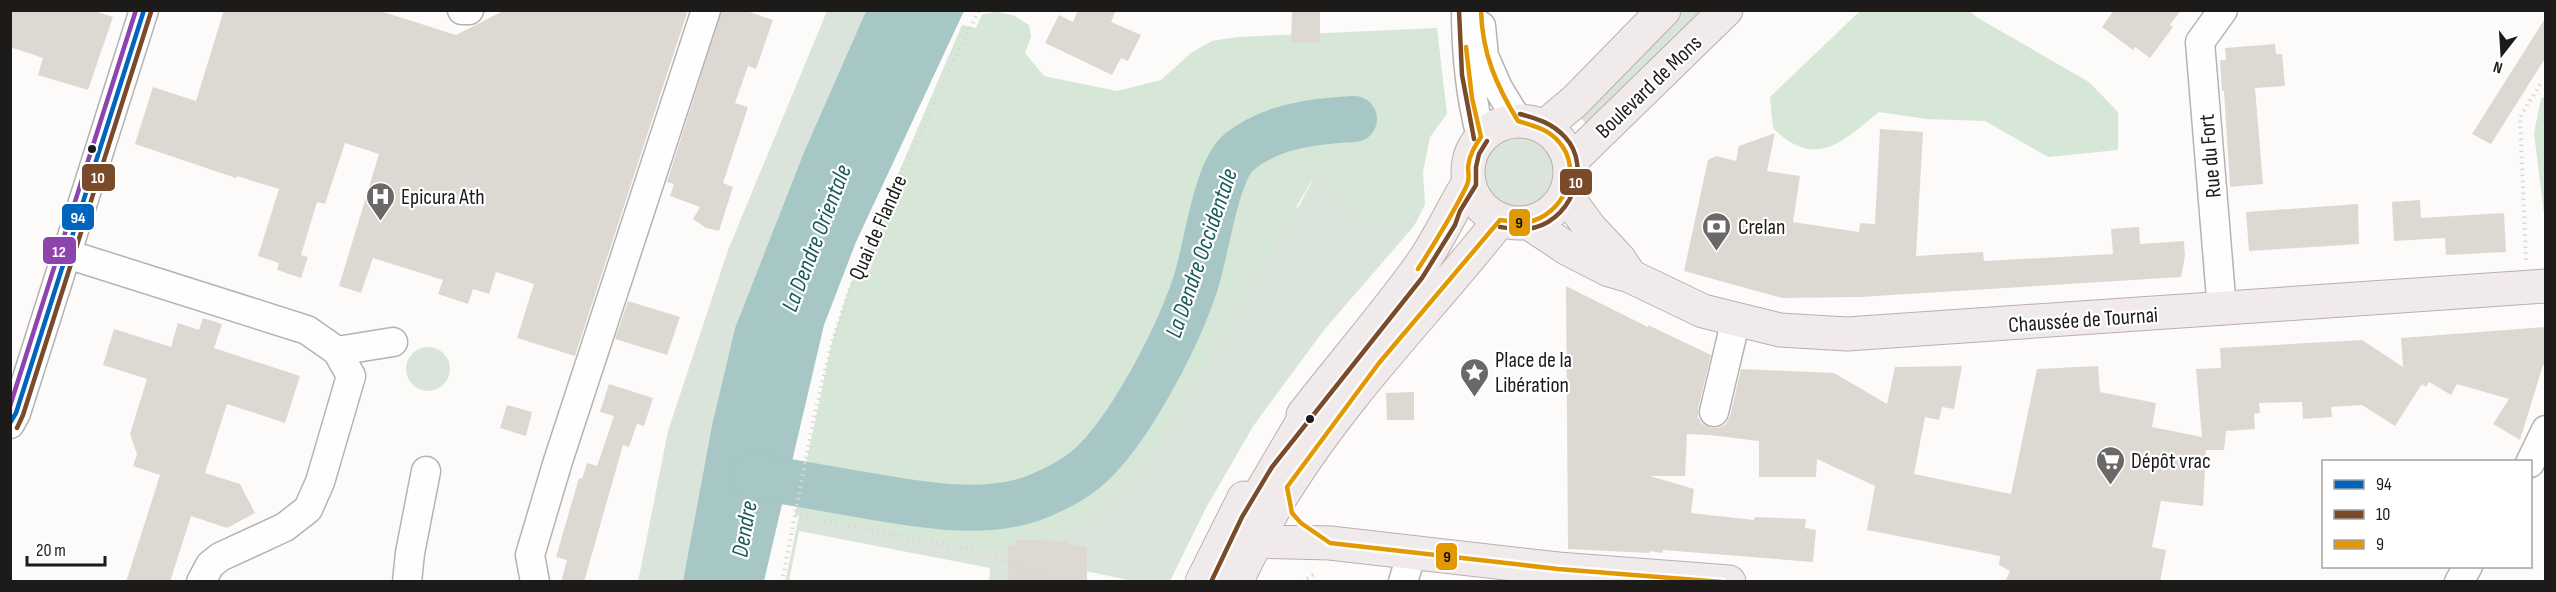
<svg xmlns="http://www.w3.org/2000/svg" width="2556" height="592" font-family="'Sofia Sans Condensed',sans-serif">
  <style>
    .green { fill: #dbe4db }
    .forest { fill: #d6e6d7 }
    .water { fill: #a7c6c6 }
    .lines { fill: none; stroke-linecap: round; stroke-linejoin: round }
    .river { stroke: #a7c6c6; stroke-width: 46 }
    .building { fill: #ded8d2 }
    .minor-casing { stroke: #b4b3b2; stroke-width: 31 }
    .major-casing { stroke: #bcadb0; stroke-width: 35 }
    .path { stroke: #d8d8d8; stroke-width: 4; stroke-dasharray: 1.5 4.5; stroke-linecap: butt }
    .minor { stroke: #fffefe; stroke-width: 28 }
    .major { stroke: #f1eaeb; stroke-width: 33 }
    .bus-1-casing { stroke: #fff; stroke-width: 9 }
    .bus-2-casing { stroke: #fff; stroke-width: 9 }
    .bus-3-casing { stroke: #fff; stroke-width: 9 }
    .bus-4-casing { stroke: #fff; stroke-width: 9 }
    .bus-1 { stroke: #0065bd; stroke-width: 4.5 }
    .bus-2 { stroke: #7a4b2a; stroke-width: 4.5 }
    .bus-3 { stroke: #e19803; stroke-width: 4.5 }
    .bus-4 { stroke: #8e44ad; stroke-width: 4.5 }
    .bus-dot { fill: #1c1b1a; stroke: #fff; stroke-width: 2 }
    .labels { text-anchor: middle; stroke-width: 4.5; stroke-linejoin: round; paint-order: stroke }
    .street-label { font-size: 22px; fill: #1c1b1a; stroke: #fff }
    .poi-label { font-size: 22px; fill: #1c1b1a; stroke: #fff; text-anchor: start }
    .water-label { font-size: 24px; font-style: italic; fill: #1a595b; stroke: #fff }
    .line-badge { stroke: #fff; stroke-width: 2 }
    .badge-label { font-size: 16px; text-anchor: middle; font-weight: bold; fill: #fff }
    .pale-badge-label { font-size: 16px; text-anchor: middle; font-weight: bold; fill: #111 }
  </style>
  <rect width="100%" height="100%" fill="#fdfbf9"/>
  <path class="green" d="M827 11H866L804 152 735 328 712 425 683 581 638 582 668 431 728 250Z
    M1675 11H1714L1591 129 1574 111Z
    M1483 173a37 37 0 1 1 74 0a37 37 0 1 1-74 0Z
    M1315 175 1341 201 1408 219 1425 205 1414 226 1324 330 1254 425 1207 506 1170 581H1133L1085 571 1082 581H989L990 568 799 531 789 581 785 582 800 511 1299 206Z
    M406 369a22 22 0 1 1 44 0a22 22 0 1 1-44 0Z"/>
  <path class="forest" d="M1861 10 1969 11 1978 18 2089 82 2118 112V150L2048 157 1985 121 1926 119 1879 112C1842 142 1816 170 1773 128L1770 97Z
    M998 12 1015 16 1029 25 1031 37 1025 53 1044 76 1117 91 1161 80 1191 53 1212 41 1237 37 1437 28 1447 114 1430 137 1423 172 1425 205 1408 219 1375 225 1341 201 1315 175 1146 464 1099 512 1045 539 982 552 795 515 832 342 849 288 962 25 976 28 982 14Z
    M2545 96V222L2534 133 2541 99Z"/>
  <path class="water" d="M866 11H964L856 242 824 325 764 581H683L712 425 735 328 804 152Z"/>
  <g class="lines">
    <path class="river" d="M754 476C794 483 834 490 875 497 924 505 979 515 1028 500 1043 495 1064 485 1077 476 1124 445 1177 338 1195 285 1206 254 1215 172 1239 152 1271 126 1314 121 1354 119"/>
  </g>
  <path class="building" d="M10 10H92L113 17 88 90 38 75 43 58 10 47Z
    M224 10H377L456 35 505 10H688L575 356 517 338 534 284 496 272 489 294 473 289 468 304 438 294 443 280 373 258 361 293 339 286 379 154 345 143 325 204 317 202 301 255 308 257 301 278 277 270 279 263 258 256 279 189 237 176 236 178 135 144 153 87 196 101Z
    M722 10H744L773 20 756 69 748 66 735 103 748 107 723 183 733 187 719 231 706 228 693 219 700 207 670 196 674 184 667 182Z
    M1078 10H1116L1111 22 1141 35 1128 61 1121 58 1112 75 1045 43 1059 15 1073 22Z
    M2114 10H2181L2170 25 2173 27 2150 58 2135 47 2133 50 2102 27Z
    M1292 12H1320V43L1291 42Z
    M2546 17V57L2491 144 2472 134Z
    M2275 44 2276 54H2282L2285 86 2255 88 2263 184 2230 187 2224 91H2222L2220 60H2226L2225 48Z
    M1880 129 1923 132 1916 256 1983 252 1984 261 2113 254 2111 229 2139 227 2140 244 2184 241 2185 256 2181 277 1860 297 1782 298 1684 271 1708 160 1716 156 1736 161 1739 146 1775 133 1767 171 1800 176 1793 222 1859 232 1860 223 1875 224Z
    M2420 200 2421 218 2504 213 2506 252 2446 255 2445 238 2394 241 2392 202Z
    M2358 204 2359 244 2249 251 2246 212Z
    M1566 286 1648 327V325L1711 355 1698 409V417L1702 424 1711 428H1718L1726 424 1730 416 1741 369 1834 373 1887 404 1895 367 1962 366 1954 409 1942 407 1939 420 1925 417 1914 474 2011 494 2037 369 2098 366 2100 392 2156 403 2152 427 2202 437 2196 369 2221 368 2220 348 2362 340 2403 367 2401 338 2546 327V364L2543 365 2520 440 2493 424 2509 399 2457 384 2451 395 2429 382 2426 387 2422 384 2395 426 2362 405 2331 407 2332 417 2303 419 2302 402 2259 403 2260 413 2254 414 2255 429 2226 431 2224 450H2206L2203 506 2161 501 2152 547 2166 550 2160 582H2005L2010 571 1999 565 2000 556 1867 530 1875 486 1817 459 1816 477H1759V441L1709 435 1687 434 1685 476H1650L1694 489 1691 513 1754 520 1755 517 1806 519 1805 528 1816 530 1813 562 1663 550 1662 553 1650 551 1649 553 1568 549Z
    M628 301 680 317 667 355 615 339Z
    M203 318 222 324 214 348 300 376 285 423 227 404 205 473 240 484 255 513 227 528 191 516 170 582H126L160 475 133 466 137 454 130 434 147 379 103 365 114 329 171 347 178 323 199 330Z
    M609 384 653 398 644 426 637 424 629 447 623 445 584 582H561L567 560 556 557 579 478 582 479 587 463 597 466 614 416 600 412Z
    M1414 392V420H1387L1386 393Z
    M507 405 532 412 526 436 500 428Z
    M1016 540 1068 541V545L1087 547V582H1008V547L1016 545Z"/>
  <g class="lines">
    <defs>
      <path id="minor" d="M462 10H469
        M1466 10C1466 54 1470 95 1481 137
        M1481 26 1484 56 1498 88 1518 121
        M67 254 307 330 337 351 351 376 320 482 308 509 285 527 220 557 210 565 201 582
        M2222 310 2200 42 2223 10
        M337 351 393 342
        M1714 412 1736 319
        M10 424 16 413 144 10
        M2530 463 2546 430
        M407 582 410 553 426 471
        M535 582 530 555 558 461 706 10
        M1403 582 1412 552
        M2459 582 2468 566"/>
      <path id="major" d="M1468 172a51 51 0 1 1 102 0a51 51 0 1 1-102 0Z
        M1544 127 1575 101 1664 10
        M1570 162 1726 10
        M1566 195 1590 228 1619 259 1629 274
        M1529 223 1568 249 1609 270 1630 276 1703 311 1780 330 1847 334 2546 286
        M1317 397 1250 511 1244 525 1247 536 1256 541 1330 543 1558 569 1729 582
        M1303 415C1340 367 1380 321 1415 273 1437 245 1450 212 1469 182
        M1202 582 1244 498
        M1236 582C1252 550 1267 518 1286 489 1347 391 1429 310 1500 220"/>
    </defs>
    <use href="#minor" class="minor-casing"/>
    <use href="#major" class="major-casing"/>
    <path class="path" d="M2526 260 2520 117 2541 83
      M795 515 982 552 1057 582
      M782 582 814 417 832 342 850 288 945 79 979 10
      M1302 582 1317 572"/>
    <use href="#minor" class="minor"/>
    <use href="#major" class="major"/>
    <defs>
      <path id="bus-1" d="M10 423 16 413 144 10"/>
      <path id="bus-2" d="M1459 10 1462 75 1474 139
        M1500 227C1508 228 1519 230 1527 229 1569 225 1594 168 1565 137 1552 123 1538 119 1520 114
        M17 428 23 415 151 12
        M1211 582 1242 517 1272 467 1422 278 1455 225 1460 211 1476 185V167L1479 154 1487 141"/>
      <path id="bus-3" d="M1481 10C1482 53 1496 85 1518 121 1534 126 1548 129 1559 142 1584 170 1563 215 1528 222 1520 223 1509 221 1500 220L1379 363 1287 487 1292 513 1301 523 1330 543 1558 569 1722 582
        M1418 269C1436 241 1453 214 1467 185 1470 179 1468 173 1468 167 1469 155 1475 146 1481 137L1472 98 1466 47"/>
      <path id="bus-4" d="M10 406 136 10"/>
    </defs>
    <use href="#bus-1" class="bus-1-casing"/>
    <use href="#bus-2" class="bus-2-casing"/>
    <use href="#bus-3" class="bus-3-casing"/>
    <use href="#bus-4" class="bus-4-casing"/>
    <use href="#bus-1" class="bus-1"/>
    <use href="#bus-2" class="bus-2"/>
    <use href="#bus-3" class="bus-3"/>
    <use href="#bus-4" class="bus-4"/>
  </g>
  <defs>
    <symbol id="hospital-pin" viewBox="-11 -11 22 30"><path d="M0 17L-7.5 6A9.5 9.5 0 1 1 7.5 6Z" fill="#6b6968" stroke="#fff"/><path d="M-5-5h3v3.5h4V-5h3V5h-3V1.5h-4V5h-3Z" fill="#fff"/></symbol>
    <symbol id="bank-pin" viewBox="-11 -11 22 30"><path d="M0 17L-7.5 6A9.5 9.5 0 1 1 7.5 6Z" fill="#6b6968" stroke="#fff"/><path d="M-6-4H6V4H-6ZM0-2.3a2.3 2.3 0 1 0 0 4.6a2.3 2.3 0 1 0 0-4.6Z" fill="#fff"/></symbol>
    <symbol id="sight-pin" viewBox="-11 -11 22 30"><path d="M0 17L-7.5 6A9.5 9.5 0 1 1 7.5 6Z" fill="#6b6968" stroke="#fff"/><path d="M0-6L1.8-2.2L6-1.7L2.9 1.2L3.7 5.4L0 3.3L-3.7 5.4L-2.9 1.2L-6-1.7L-1.8-2.2Z" fill="#fff"/></symbol>
    <symbol id="supermarket-pin" viewBox="-11 -11 22 30"><path d="M0 17L-7.5 6A9.5 9.5 0 1 1 7.5 6Z" fill="#6b6968" stroke="#fff"/><path d="M-6-5.5h2.5l.6 2H6L4.5 2H-2.5L-4.4-4H-6ZM-1.5 3.2a1.3 1.3 0 1 0 .1 0ZM3 3.2a1.3 1.3 0 1 0 .1 0Z" fill="#fff"/></symbol>
  </defs>
  <g fill-rule="evenodd">
    <use href="#hospital-pin" x="364" y="180" width="33" height="45"/>
    <use href="#bank-pin" x="1700" y="210" width="33" height="45"/>
    <use href="#sight-pin" x="1458" y="356" width="33" height="45"/>
    <use href="#supermarket-pin" x="2094" y="444" width="33" height="45"/>
  </g>
  <g class="bus-dot">
    <circle cx="92" cy="149" r="5"/>
    <circle cx="1310" cy="419" r="5"/>
  </g>
  <g class="labels">
    <g class="street-label">
      <text transform="translate(1648 86) rotate(-44)" y="8">Boulevard de Mons</text>
      <text transform="translate(2209 156) rotate(-95)" y="8">Rue du Fort</text>
      <text transform="translate(877 227) rotate(-66)" y="8">Quai de Flandre</text>
      <text transform="translate(2083 319) rotate(-4)" y="8">Chaussée de Tournai</text>
    </g>
    <g class="poi-label">
      <text x="401" y="204">Epicura Ath</text>
      <text x="1738" y="234">Crelan</text>
      <text x="1495" y="367">Place de la<tspan x="1495" dy="25">Libération</tspan></text>
      <text x="2131" y="468">Dépôt vrac</text>
    </g>
    <g class="water-label">
      <text transform="translate(816 238) rotate(-69)" y="8">La Dendre Orientale</text>
      <text transform="translate(1201 253) rotate(-71)" y="8">La Dendre Occidentale</text>
      <text transform="translate(744 529) rotate(-80)" y="8">Dendre</text>
    </g>
  </g>
  <g class="line-badge">
    <rect x="81" y="163" width="35" height="29" rx="6" fill="#7a4b2a"/>
    <rect x="1559" y="168" width="34" height="28" rx="6" fill="#7a4b2a"/>
    <rect x="61" y="203" width="34" height="28" rx="6" fill="#0065bd"/>
    <rect x="1508" y="208" width="23" height="29" rx="6" fill="#e19803"/>
    <rect x="42" y="236" width="35" height="29" rx="6" fill="#8e44ad"/>
    <rect x="1435" y="542" width="23" height="29" rx="6" fill="#e19803"/>
  </g>
  <g class="badge-label">
    <text x="98" y="183">10</text>
    <text x="1576" y="188">10</text>
    <text x="78" y="223">94</text>
    <text x="59" y="257">12</text>
  </g>
  <g class="pale-badge-label">
    <text x="1519" y="228">9</text>
    <text x="1447" y="562">9</text>
  </g>
  <rect width="2556" height="592" fill="none" stroke="#1c1b1a" stroke-width="24"/>
  <rect x="2322" y="460" width="210" height="108" fill="#ffffff" stroke="#a4a4a3" stroke-width="1.5"/>
  <rect x="2334" y="480" width="30" height="9" fill="#0065bd" stroke="#a4a4a3" stroke-width="1.5"/>
  <text x="2376" y="490" font-size="18" fill="#1c1b1a">94</text>
  <rect x="2334" y="510" width="30" height="9" fill="#7a4b2a" stroke="#a4a4a3" stroke-width="1.5"/>
  <text x="2376" y="520" font-size="18" fill="#1c1b1a">10</text>
  <rect x="2334" y="540" width="30" height="9" fill="#e19803" stroke="#a4a4a3" stroke-width="1.5"/>
  <text x="2376" y="550" font-size="18" fill="#1c1b1a">9</text>
  <g transform="translate(2502 54) rotate(197)" stroke="#ffffff" stroke-width="4.5" paint-order="stroke">
  <path d="M0-4.5L10 22L0 15L-10 22Z" fill="#1c1b1a"/>
  <text y="-9" font-size="16" font-weight="bold" text-anchor="middle" fill="#1c1b1a">N</text>
  </g>
  <path d="M27 556v9h78v-9" fill="none" stroke="#1c1b1a" stroke-width="3"/>
  <text x="36" y="556" font-size="18" fill="#1c1b1a" stroke="#ffffff" stroke-width="4.5" paint-order="stroke">20 m</text>
</svg>
